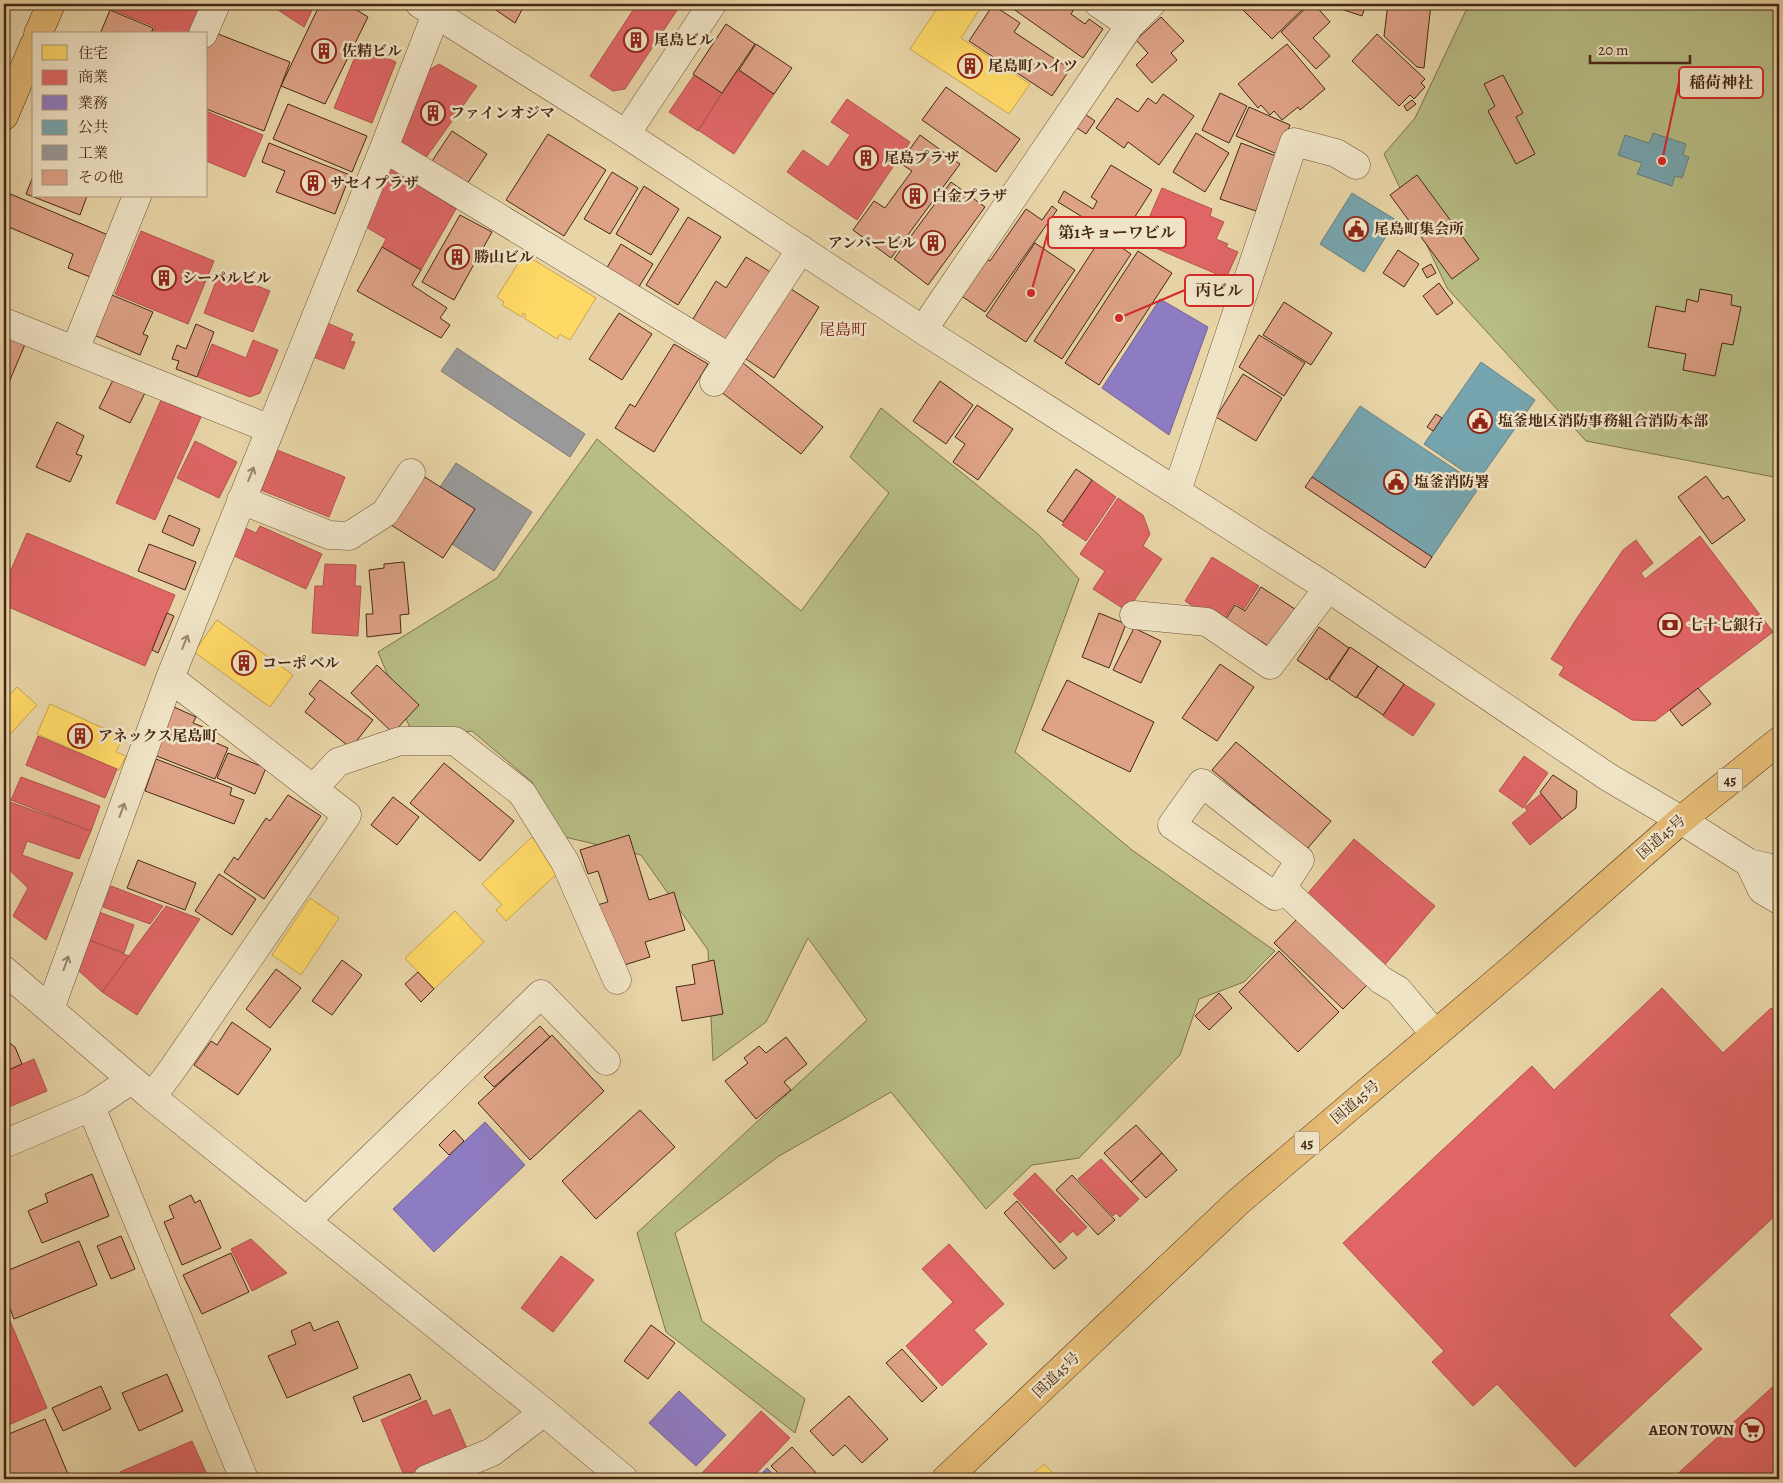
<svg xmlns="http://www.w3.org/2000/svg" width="1783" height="1483" font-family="Alegreya,'Noto Serif JP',serif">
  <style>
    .green { fill: #b8bd85; stroke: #7f724d }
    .homes { fill: #ffd966; stroke: #c8a44e }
    .shops { fill: #e06666; stroke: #b2534e }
    .offices { fill: #8e7cc3; stroke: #78628f }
    .public { fill: #76a5af; stroke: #687f81 }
    .industry { fill: #999; stroke: #807771 }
    .building { fill: #dea287; stroke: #462715 }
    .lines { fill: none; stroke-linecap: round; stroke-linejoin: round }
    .minor-casing { stroke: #6e523a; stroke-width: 29 }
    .highway-casing { stroke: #462715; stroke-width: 29 }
    .minor { stroke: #f0e4c6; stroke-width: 28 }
    .highway { stroke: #e4ba74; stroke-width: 28 }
    .oneway { stroke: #9b866e }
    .labels { text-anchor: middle; stroke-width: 5; stroke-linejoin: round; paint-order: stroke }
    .shield { fill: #f0e4c6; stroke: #79604a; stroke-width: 1 }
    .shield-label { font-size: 14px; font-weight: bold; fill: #462715 }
    .poi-label { font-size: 15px; font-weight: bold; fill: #462715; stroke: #f0e4c6; text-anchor: start }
    .street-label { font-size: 15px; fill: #462715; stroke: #f0e4c6 }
    .neighbourhood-label { font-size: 16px; fill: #7a1f14; stroke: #f0e4c6 }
    .leader { fill: none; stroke: #d62828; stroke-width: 2 }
    .callout-dot { fill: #d62828; stroke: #f0e4c6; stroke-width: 2 }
    .callout { fill: #f0e4c6; stroke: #d62828; stroke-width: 2 }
    .callout-label { font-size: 16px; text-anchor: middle; font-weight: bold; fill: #462715 }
  </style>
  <rect width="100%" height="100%" fill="#e8d5a7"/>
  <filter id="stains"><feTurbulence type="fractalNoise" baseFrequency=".004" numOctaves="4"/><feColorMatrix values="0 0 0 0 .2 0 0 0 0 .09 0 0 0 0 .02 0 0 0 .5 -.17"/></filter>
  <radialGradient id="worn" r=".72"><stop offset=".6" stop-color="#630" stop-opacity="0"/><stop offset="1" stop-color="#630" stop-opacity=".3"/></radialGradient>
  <path class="green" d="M1469 4H1779V478L1586 441 1447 288 1384 154 1415 118Z
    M881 408 1038 534 1079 579 1015 752 1132 850 1275 951 1244 982 1199 999 1180 1055 1079 1158 1032 1165 986 1209 891 1092 779 1156 675 1233 702 1321 805 1399 795 1433 666 1332 637 1233 867 1020 808 938 766 1022 713 1061 708 950 641 855 552 834 532 782 472 731 415 740 378 652 497 578 597 439 801 611 889 493 850 457Z"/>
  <path class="homes" d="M940 4H983L961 38 1030 84 1009 114 910 49Z
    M524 254 596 298 570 340 560 334 557 339 524 318 526 315 523 313 522 317 502 305 504 302 497 297Z
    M217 620 293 675 270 707 194 652Z
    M17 687 37 705 4 741V695L7 698Z
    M50 704 123 737 116 752 126 756 119 770 37 734Z
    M532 837 562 869 506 921 496 910 502 905 482 884Z
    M310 898 339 918 301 975 272 955Z
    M455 911 484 942 434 989 405 958Z
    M1044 1464 1059 1479H1027Z"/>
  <path class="shops" d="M99 4H181L200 11 191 34H152L155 27Z
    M269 4H315L304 27Z
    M637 4H681L625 89 613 91 590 76Z
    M359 47 396 62 372 123 334 108Z
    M439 64 477 86 425 159 397 140 427 71Z
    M738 70 774 94 734 154 698 130Z
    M694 75 722 93 698 131 669 112Z
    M847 99 910 142 857 220 787 172 803 150 828 167 850 135 831 122Z
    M206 111 263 135 245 177 206 161Z
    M388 166 456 209 421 270 382 247 386 239 363 225Z
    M1162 188 1212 209 1210 216 1224 222 1216 239 1228 244 1226 247 1238 252 1226 278 1139 241Z
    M141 231 214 261 188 324 115 294Z
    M220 271 270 291 253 332 204 313Z
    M325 322 353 334 350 341 355 342 344 369 311 356Z
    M253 340 278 350 260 393 250 397 198 377 212 344 246 358Z
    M161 400 201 417 155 520 116 503Z
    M195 441 237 462 219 498 177 478Z
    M277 450 345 477 329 517 261 490Z
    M1092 480 1116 497 1086 541 1062 525Z
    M1118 498 1143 515 1150 534 1143 546 1162 559 1127 611 1093 589 1105 571 1080 554Z
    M241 526 256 533 260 526 322 554 306 589 228 553Z
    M27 533 175 595 145 666 4 605V586Z
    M1700 536 1773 632 1655 721 1632 720 1559 675 1564 667 1551 659 1577 618 1623 550 1636 540 1653 563 1641 573 1645 579Z
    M1212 557 1259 586 1244 609 1235 603 1225 618 1209 608 1205 614 1185 601Z
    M325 564 356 565 355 586H361L358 636 312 633 315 586H323Z
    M1404 684 1435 704 1413 736 1383 716Z
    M38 736 117 769 105 798 26 765Z
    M1524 756 1548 773 1523 808 1499 791Z
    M21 777 100 806 91 831 11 800Z
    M1541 794 1562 819 1530 845 1512 823 1527 811 1525 807Z
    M10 802 91 831 79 859 27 841 22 855 73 873 46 940 13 916 28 888 4 865V814Z
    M1354 839 1435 906 1383 967 1303 899Z
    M111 886 163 906 150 924 103 907Z
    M166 906 200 919 137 1015 102 992Z
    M99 912 134 925 124 953 89 940Z
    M89 940 129 956 102 992 79 971Z
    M1662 988 1723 1053 1771 1008 1779 1016V1212L1669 1315 1702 1349 1575 1467 1497 1384 1473 1406 1432 1362 1444 1351 1343 1243 1532 1066 1554 1090Z
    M34 1059 47 1091 4 1109V1072Z
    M1101 1159 1139 1199 1120 1217 1116 1213 1113 1216 1078 1179Z
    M1035 1173 1087 1227 1077 1236 1073 1231 1060 1243 1013 1194Z
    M251 1239 287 1273 252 1291 231 1249Z
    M949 1244 1004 1304 974 1330 987 1344 942 1386 906 1346 953 1302 922 1269Z
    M561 1256 594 1280 553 1332 521 1308Z
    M4 1307 47 1408 4 1427Z
    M1779 1381V1479H1672Z
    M426 1400 433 1416 450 1409 468 1451 405 1478 381 1420Z
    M761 1411 790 1438 751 1479H704L700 1475Z
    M192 1441 209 1479H123L120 1472Z"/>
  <path class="offices" d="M1160 299 1208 327 1169 435 1102 388Z
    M485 1122 525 1165 434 1252 393 1209Z
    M679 1391 726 1435 696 1466 649 1423Z
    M767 1468 778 1479H756Z"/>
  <path class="public" d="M1653 133 1686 144 1683 155 1689 157 1682 178 1675 176 1672 186 1637 174 1642 163 1618 155 1625 135 1649 143Z
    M1352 193 1396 220 1364 272 1320 244Z
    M1481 362 1535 400 1478 481 1424 444Z
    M1360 406 1480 486 1432 557 1312 477Z"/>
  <path class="industry" d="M457 348 585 434 570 457 441 371Z
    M456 463 532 512 494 571 452 544 475 509 440 487Z"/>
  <path class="building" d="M320 4H347L368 17 325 104 281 86Z
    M487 4H525L515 23Z
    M1015 4H1066L1074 9 1071 14 1085 24 1089 19 1103 29 1083 58 1012 8Z
    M1249 4H1308L1272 39 1243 10Z
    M1310 4H1314L1330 22 1313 38 1330 56 1316 69 1281 32Z
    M1326 4H1366L1362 16Z
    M1388 4 1398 6V4H1431L1424 68 1417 67 1384 36Z
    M993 5 1020 23 1014 32 1070 69 1052 96 969 41Z
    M110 10 153 28 151 34H100Z
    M1161 17 1184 41 1171 53 1177 60 1152 83 1136 65 1148 53 1136 40Z
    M726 24 755 44 722 93 693 74Z
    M213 32 290 62 264 131 206 109V51Z
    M1377 34 1425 79 1421 83 1425 87 1414 99 1410 95 1399 106 1352 61Z
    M756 44 792 68 774 94 739 70Z
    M1287 44 1325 89 1300 110 1298 107 1282 120 1274 111 1270 115 1261 105 1258 108 1238 84Z
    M1503 75 1523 113 1516 117 1535 154 1516 164 1488 111 1495 106 1484 84Z
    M946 87 1020 139 996 172 922 120Z
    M1220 93 1247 106 1229 143 1202 130Z
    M1163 94 1194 116 1159 165 1128 142 1124 148 1096 128 1117 98 1138 112 1148 98 1156 104Z
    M1412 100 1416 104 1407 111 1404 106Z
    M288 104 367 136 352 172 273 139Z
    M1249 107 1290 125 1277 154 1236 136Z
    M1079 110 1095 121 1086 134 1070 123Z
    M452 131 487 154 467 184 432 161Z
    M1196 133 1229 153 1205 192 1173 172Z
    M548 134 606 170 564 236 506 200Z
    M920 135 960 164 891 258 853 230 874 201 885 208 898 190 912 171 900 163Z
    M269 143 350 175 335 214 276 192 285 171 262 162Z
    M1241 143 1276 156 1256 211 1220 199Z
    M1111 165 1152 190 1120 240 1058 202 1064 191 1093 209 1097 201 1091 197Z
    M612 172 638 188 610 234 584 219Z
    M34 174V196H87L80 215 26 194Z
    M1417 175 1479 259 1452 279 1390 195Z
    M951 182 985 207 928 285 894 259Z
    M644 186 679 209 651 255 616 234Z
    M8 193 108 235 90 277 68 268 73 254 4 225V202Z
    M1052 206 1057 210 985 312 957 293 982 256 990 261 1026 209 1042 220Z
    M460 215 492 232 454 300 422 282Z
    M688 217 721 237 678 305 646 285Z
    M1103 235 1131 254 1062 359 1034 341Z
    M1035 243 1075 270 1026 342 986 316Z
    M621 244 653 264 637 290 605 271Z
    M382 247 421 270 412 285 447 308 440 318 450 325 441 338 357 291Z
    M1398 250 1419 264 1404 287 1383 273Z
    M1138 251 1172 273 1099 385 1065 363Z
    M746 257 772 273 727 346 690 324 716 281 726 288Z
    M1431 264 1436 273 1427 278 1422 269Z
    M1439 283 1453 303 1437 315 1423 296Z
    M791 289 819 307 774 378 746 359Z
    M1700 289 1732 295 1731 305 1741 307 1733 345 1722 343 1715 376 1683 370 1686 354 1648 347 1656 306 1685 312 1687 299 1698 302Z
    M112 295 153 312 143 334 148 336 140 355 94 335Z
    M1284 302 1332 333 1311 365 1263 335Z
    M619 313 652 334 622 380 589 359Z
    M196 324 214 332 197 377 176 369 179 361 172 359 177 345 186 349Z
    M5 333 26 342 7 387 4 385V337Z
    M1259 335 1305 363 1284 396 1239 367Z
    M674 344 708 364 654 452 615 428 630 404 635 407Z
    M743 363 823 427 801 454 720 391Z
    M1243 374 1282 398 1256 441 1216 417Z
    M115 376 146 391 130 423 99 408Z
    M940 381 973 405 946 444 913 421Z
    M977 405 1013 429 978 480 953 462 965 444 955 437Z
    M1436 414 1442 418 1433 431 1427 427Z
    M57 422 84 436 76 454 82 456 70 482 36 467Z
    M1076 469 1092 480 1063 522 1047 511Z
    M420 474 475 509 443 558 388 523Z
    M1706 476 1723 499 1728 496 1745 520 1712 544 1678 497Z
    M1312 477 1432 557 1425 568 1305 487Z
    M169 515 200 529 193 546 162 532Z
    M149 544 196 562 185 590 138 571Z
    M404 562 409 614 400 615 401 633 367 637 366 614H373L369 570 384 568V564Z
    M1261 587 1298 611 1273 649 1226 619 1235 605 1245 611Z
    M167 613 174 616 158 653 152 650Z
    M1099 613 1126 624 1109 668 1082 657Z
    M1319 627 1349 648 1327 680 1297 660Z
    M1134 628 1161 641 1141 683 1113 670Z
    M1350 647 1378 666 1356 698 1329 679Z
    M1220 664 1254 687 1217 741 1182 718Z
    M377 665 419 705 393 733 351 693Z
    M1378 666 1404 684 1383 715 1357 697Z
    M320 680 373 720 351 748 305 712 315 699 309 694Z
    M1067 680 1154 722 1130 772 1042 730Z
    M1698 688 1711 704 1682 726 1670 710Z
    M174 707 196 717 193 723 211 730 207 739 228 748 215 779 154 755Z
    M1236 742 1331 821 1307 849 1212 770Z
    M228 753 266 768 255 794 217 778Z
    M156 759 232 788 230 795 244 800 234 824 145 791Z
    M444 763 514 821 480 861 410 803Z
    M1553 775 1577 791 1576 808 1562 819 1540 792Z
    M288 795 321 816 264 899 224 872 234 857 238 860 266 818 270 821Z
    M393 797 419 817 397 845 371 825Z
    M629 835 649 900 674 892 685 930 645 942 650 957 621 966 597 905 608 902 598 871 588 874 580 850Z
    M138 860 196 883 185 910 127 888Z
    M219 874 256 899 232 935 195 911Z
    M1300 916 1369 983 1343 1009 1274 943Z
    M1279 951 1339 1012 1298 1052 1239 992Z
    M342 960 362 975 332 1015 312 1001Z
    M714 960 723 1014 682 1021 676 987 695 984 692 965Z
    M276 969 301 988 270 1028 246 1009Z
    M418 972 434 989 421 1002 405 984Z
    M1219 993 1232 1008 1209 1030 1195 1016Z
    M232 1022 271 1049 238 1095 194 1065 211 1041 217 1045Z
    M540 1026 550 1037 494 1087 484 1077Z
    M552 1035 604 1091 530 1160 478 1103Z
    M786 1037 807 1064 784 1082 791 1090 756 1119 725 1081 748 1063 744 1058 759 1046 766 1053Z
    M4 1039 15 1047 22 1064 4 1072Z
    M640 1110 675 1147 596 1219 562 1181Z
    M1136 1125 1162 1153 1131 1182 1104 1153Z
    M454 1130 464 1141 449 1155 439 1145Z
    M1162 1153 1177 1170 1146 1198 1131 1182Z
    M92 1174 109 1216 42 1243 28 1211 48 1202 45 1194Z
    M1072 1175 1115 1220 1098 1235 1056 1190Z
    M191 1195 195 1203 200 1200 221 1248 182 1265 164 1222 174 1218 169 1206Z
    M1017 1201 1067 1258 1054 1269 1004 1213Z
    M121 1236 135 1269 111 1279 97 1246Z
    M79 1241 97 1285 14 1319 4 1293V1272Z
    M231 1253 249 1292 202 1314 183 1275Z
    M338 1321 358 1368 287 1398 268 1356 296 1344 291 1331 310 1322 314 1331Z
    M651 1325 675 1343 648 1379 624 1361Z
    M902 1349 937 1388 922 1402 886 1363Z
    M167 1374 183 1411 139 1431 122 1393Z
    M410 1374 421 1399 363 1422 353 1397Z
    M101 1386 111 1409 63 1431 52 1408Z
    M849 1396 888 1439 862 1463 845 1445 833 1456 810 1431Z
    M45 1419 70 1479H9L4 1467V1436Z
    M792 1447 819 1476 815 1479H784L771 1466Z"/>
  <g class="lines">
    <defs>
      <path id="minor" d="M420 4 626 134 923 330 1328 588 1608 777 1681 820 1749 863 1779 870
        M1099 4 1130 25
        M203 34 216 4
        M626 134 712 4
        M384 148 730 358
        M4 322 270 429
        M923 330 1130 25 1151 4
        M75 350 137 196
        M714 382 801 249
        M1177 491 1294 142 1336 153 1356 165
        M241 500 329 535 349 536 385 513 411 473
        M1134 615 1207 622 1270 665 1328 588
        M313 789 338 762 400 741H455L522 793 565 862 617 980
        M1749 863 1762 890 1779 900
        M1282 888 1300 860 1202 783 1172 825 1275 896 1282 888 1381 980 1398 990 1435 1034
        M4 970 152 1097 544 1412 624 1479
        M50 1009 170 678 384 148 440 4
        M131 1080 91 1107 244 1479
        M152 1097 174 1067 347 815 170 678
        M4 1144 91 1107
        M306 1221 541 994 606 1061
        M427 1479 492 1452 544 1412"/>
      <path id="highway" d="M38 34 51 4
        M4 116 34 45
        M946 1479 1238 1202 1521 961 1681 820 1779 741"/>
    </defs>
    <use href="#minor" class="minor-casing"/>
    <use href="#highway" class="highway-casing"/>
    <use href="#minor" class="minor"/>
    <use href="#highway" class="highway"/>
  </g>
  <defs><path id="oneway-shaft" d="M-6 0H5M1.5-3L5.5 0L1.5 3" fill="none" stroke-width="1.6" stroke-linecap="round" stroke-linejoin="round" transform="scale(1.25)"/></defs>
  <g class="oneway">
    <use href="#oneway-shaft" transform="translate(251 474) rotate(-68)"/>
    <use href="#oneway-shaft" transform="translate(185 642) rotate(-68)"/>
    <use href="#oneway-shaft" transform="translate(122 810) rotate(-70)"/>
    <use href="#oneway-shaft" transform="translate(66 963) rotate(-70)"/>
  </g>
  <defs>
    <symbol id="building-ring" viewBox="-11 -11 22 22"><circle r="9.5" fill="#f0e4c6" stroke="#8f2418" stroke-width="1.5"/><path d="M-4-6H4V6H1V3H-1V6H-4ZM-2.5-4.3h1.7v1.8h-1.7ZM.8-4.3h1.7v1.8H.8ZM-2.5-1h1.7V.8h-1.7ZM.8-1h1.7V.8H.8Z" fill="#8f2418"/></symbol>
    <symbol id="civic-ring" viewBox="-11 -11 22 22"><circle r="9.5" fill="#f0e4c6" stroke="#8f2418" stroke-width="1.5"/><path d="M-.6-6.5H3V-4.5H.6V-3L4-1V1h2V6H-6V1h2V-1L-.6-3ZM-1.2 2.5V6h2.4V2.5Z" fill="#8f2418"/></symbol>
    <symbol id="bank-ring" viewBox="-11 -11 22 22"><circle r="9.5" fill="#f0e4c6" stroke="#8f2418" stroke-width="1.5"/><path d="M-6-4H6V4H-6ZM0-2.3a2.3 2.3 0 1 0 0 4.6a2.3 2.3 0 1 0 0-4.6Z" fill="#8f2418"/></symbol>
    <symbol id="supermarket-ring" viewBox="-11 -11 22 22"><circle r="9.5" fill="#f0e4c6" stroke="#8f2418" stroke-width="1.5"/><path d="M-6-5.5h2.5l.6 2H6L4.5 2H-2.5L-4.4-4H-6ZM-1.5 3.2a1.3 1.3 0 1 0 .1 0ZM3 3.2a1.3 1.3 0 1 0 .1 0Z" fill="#8f2418"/></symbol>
  </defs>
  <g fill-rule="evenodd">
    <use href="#building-ring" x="622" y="26" width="28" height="28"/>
    <use href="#building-ring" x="310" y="37" width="28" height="28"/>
    <use href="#building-ring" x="956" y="52" width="28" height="28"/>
    <use href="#building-ring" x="419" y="99" width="28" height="28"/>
    <use href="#building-ring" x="852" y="144" width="28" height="28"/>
    <use href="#building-ring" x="299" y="169" width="28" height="28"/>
    <use href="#building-ring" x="901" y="182" width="28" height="28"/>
    <use href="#civic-ring" x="1342" y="215" width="28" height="28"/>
    <use href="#building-ring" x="919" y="229" width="28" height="28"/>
    <use href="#building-ring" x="443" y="243" width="28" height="28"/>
    <use href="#building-ring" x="150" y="264" width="28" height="28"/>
    <use href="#civic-ring" x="1466" y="407" width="28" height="28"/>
    <use href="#civic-ring" x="1382" y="468" width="28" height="28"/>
    <use href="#bank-ring" x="1656" y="611" width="28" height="28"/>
    <use href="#building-ring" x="230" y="649" width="28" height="28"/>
    <use href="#building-ring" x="66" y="722" width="28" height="28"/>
    <use href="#supermarket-ring" x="1738" y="1416" width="28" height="28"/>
  </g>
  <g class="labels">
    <g class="shield">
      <rect x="1717.5" y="768.5" width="25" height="23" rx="4"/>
      <rect x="1294.5" y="1131.5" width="25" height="23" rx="4"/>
    </g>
    <g class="shield-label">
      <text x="1730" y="785">45</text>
      <text x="1307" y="1148">45</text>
    </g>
    <g class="poi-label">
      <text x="654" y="45">尾島ビル</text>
      <text x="342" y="56">佐精ビル</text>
      <text x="988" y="71">尾島町ハイツ</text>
      <text x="450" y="118">ファインオジマ</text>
      <text x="884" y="163">尾島プラザ</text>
      <text x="330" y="188">サセイプラザ</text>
      <text x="932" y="201">白金プラザ</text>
      <text x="1374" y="234">尾島町集会所</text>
      <text x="916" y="248" text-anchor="end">アンバービル</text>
      <text x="474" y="262">勝山ビル</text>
      <text x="182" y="283">シーパルビル</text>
      <text x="1498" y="426">塩釜地区消防事務組合消防本部</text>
      <text x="1414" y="487">塩釜消防署</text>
      <text x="1688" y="630">七十七銀行</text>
      <text x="262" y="668">コーポ ベル</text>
      <text x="98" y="741">アネックス尾島町</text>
      <text x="1734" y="1435" text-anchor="end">AEON TOWN</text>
    </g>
    <g class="street-label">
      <text transform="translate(1661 837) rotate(-41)" y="5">国道45号</text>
      <text transform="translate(1355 1102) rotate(-40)" y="5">国道45号</text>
      <text transform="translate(1056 1375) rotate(-44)" y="5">国道45号</text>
    </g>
    <g class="neighbourhood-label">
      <text x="843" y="335">尾島町</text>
    </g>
  </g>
  <path class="leader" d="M1662 161L1679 82M1031 293L1048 232M1119 318L1185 290"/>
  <g class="callout-dot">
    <circle cx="1662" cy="161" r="5"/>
    <circle cx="1031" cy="293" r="5"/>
    <circle cx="1119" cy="318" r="5"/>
  </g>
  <g class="callout">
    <rect x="1679" y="67" width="84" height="31" rx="5"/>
    <rect x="1048" y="217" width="138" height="31" rx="5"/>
    <rect x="1185" y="275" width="68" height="31" rx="5"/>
  </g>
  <g class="callout-label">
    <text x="1721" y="88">稲荷神社</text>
    <text x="1117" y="238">第1キョーワビル</text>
    <text x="1219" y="296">丙ビル</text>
  </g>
  <rect width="1783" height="1483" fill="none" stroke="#e8d5a7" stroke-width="20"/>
  <rect x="5" y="5" width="1773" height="1473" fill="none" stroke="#462715" stroke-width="2.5"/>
  <rect x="10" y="10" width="1763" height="1463" fill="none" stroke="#462715"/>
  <rect x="32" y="32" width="175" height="165" fill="#f0e4c6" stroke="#ac987f"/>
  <rect x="42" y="45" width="25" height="15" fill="#ffd966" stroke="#ac987f"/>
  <text x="78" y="58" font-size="15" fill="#462715">住宅</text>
  <rect x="42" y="70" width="25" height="15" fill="#e06666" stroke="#ac987f"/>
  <text x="78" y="82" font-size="15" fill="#462715">商業</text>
  <rect x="42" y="95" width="25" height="15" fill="#8e7cc3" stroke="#ac987f"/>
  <text x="78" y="108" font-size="15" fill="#462715">業務</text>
  <rect x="42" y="120" width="25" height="15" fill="#76a5af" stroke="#ac987f"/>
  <text x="78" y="132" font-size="15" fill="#462715">公共</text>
  <rect x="42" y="145" width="25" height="15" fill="#999999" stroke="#ac987f"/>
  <text x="78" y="158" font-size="15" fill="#462715">工業</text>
  <rect x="42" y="170" width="25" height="15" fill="#dea287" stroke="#ac987f"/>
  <text x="78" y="182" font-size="15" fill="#462715">その他</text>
  <path d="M1590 55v8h100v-8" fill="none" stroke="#462715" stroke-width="2.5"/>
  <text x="1598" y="55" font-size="15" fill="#462715" stroke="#f0e4c6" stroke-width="4" paint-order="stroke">20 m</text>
  <rect width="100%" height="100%" filter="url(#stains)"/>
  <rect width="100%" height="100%" fill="url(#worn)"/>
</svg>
